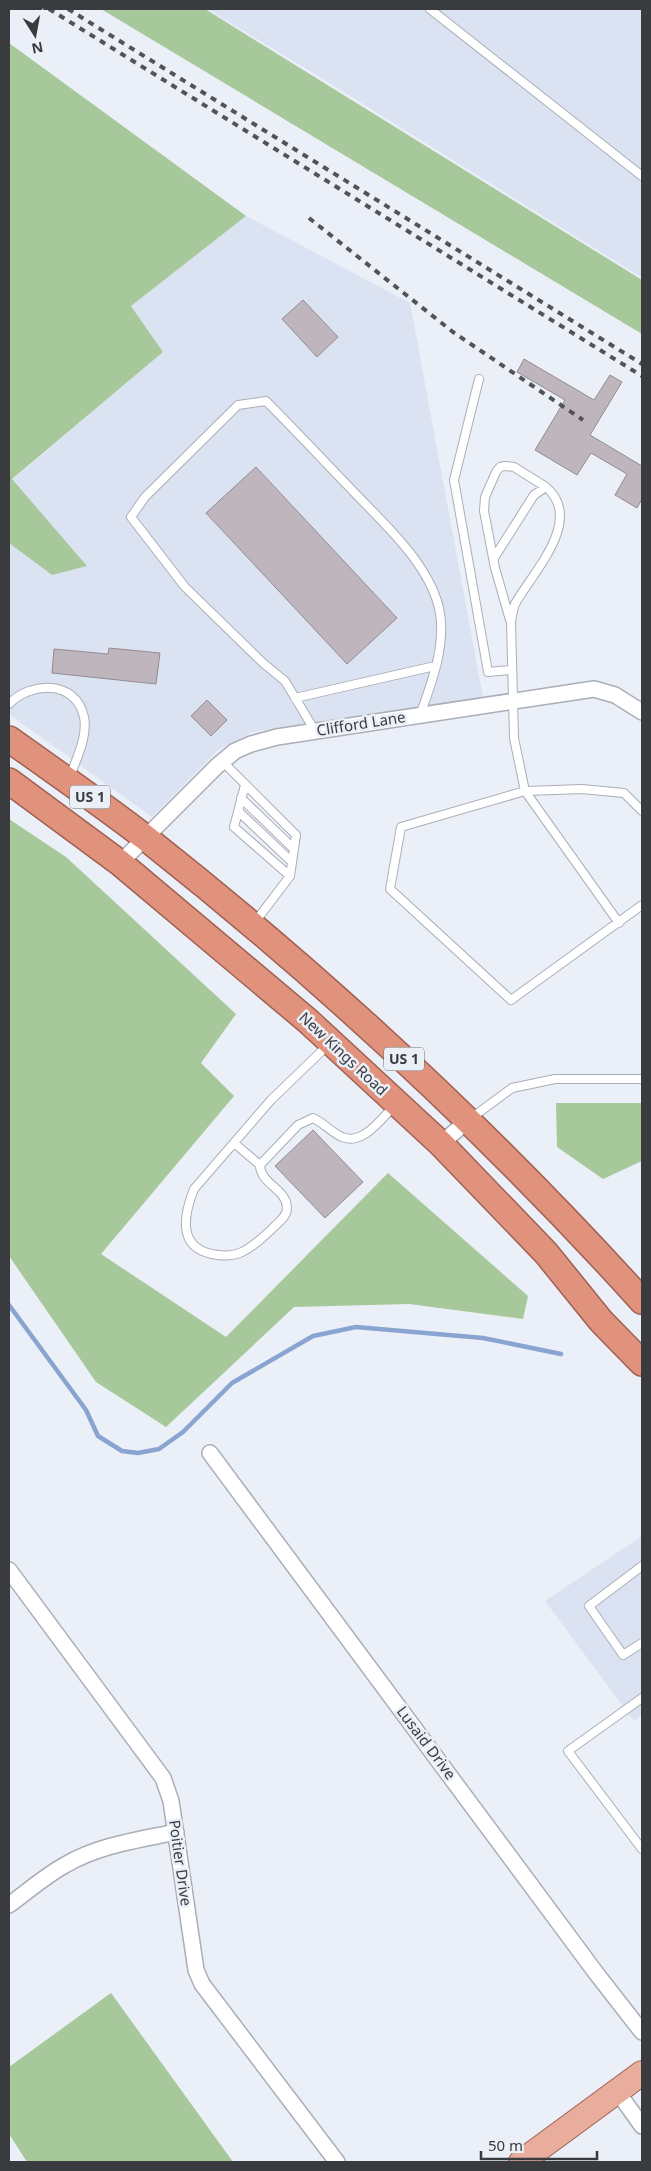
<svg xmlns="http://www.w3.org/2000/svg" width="651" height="2171" font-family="'Noto Sans',sans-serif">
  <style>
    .built { fill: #dbe3f2 }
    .forest { fill: #a7c89a }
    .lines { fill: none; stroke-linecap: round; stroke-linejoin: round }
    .stream { stroke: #89a4d0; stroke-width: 4.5 }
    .building { fill: #bfb6bd; stroke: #948b91 }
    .service-casing { stroke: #aaaeb7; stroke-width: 10 }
    .minor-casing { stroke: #aaaeb7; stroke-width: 18 }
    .primary-casing { stroke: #a16152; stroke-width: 26 }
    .trunk-casing { stroke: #a16152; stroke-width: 28 }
    .service { stroke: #fff; stroke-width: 8 }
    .minor { stroke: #fff; stroke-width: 15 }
    .primary { stroke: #e8ad9d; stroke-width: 24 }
    .trunk { stroke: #e0927c; stroke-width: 25 }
    .rail { stroke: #525358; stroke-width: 4; stroke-dasharray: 6 6; stroke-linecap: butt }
    .labels { text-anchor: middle; stroke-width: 5; stroke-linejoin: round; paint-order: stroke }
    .shield { fill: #eaeff8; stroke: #6f7176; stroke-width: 1 }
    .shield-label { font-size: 14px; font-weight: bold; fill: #3a3b3f }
    .street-label { font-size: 15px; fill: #3a3b3f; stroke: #eaeff8 }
  </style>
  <rect width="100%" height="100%" fill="#eaeff8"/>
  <path class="built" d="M207 9H642V278L315 74Z
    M246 216 410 303 483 697 252 732 218 750 152 817 9 714V543L52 575 87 566 12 480 163 352 131 306Z
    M642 1536V1715L634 1721 545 1601Z"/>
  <path class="forest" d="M101 9H205L642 280V334Z
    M9 43 246 216 131 306 163 352 12 479 87 566 52 575 9 543Z
    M9 819 66 857 236 1014 201 1063 234 1096 101 1254 226 1337 388 1173 528 1296 523 1319 409 1304 294 1307 166 1427 96 1382 9 1256Z
    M556 1103H642V1161L603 1179 557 1147Z
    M111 1993 233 2162H27L9 2134V2067Z"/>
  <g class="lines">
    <path class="stream" d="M9 1305 86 1410 98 1436 122 1451 138 1453 159 1449 183 1432 232 1383 313 1336 356 1327 483 1338 561 1354"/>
  </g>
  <path class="building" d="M303 300 338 337 317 357 282 319Z
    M524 359 594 400 610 375 622 382 590 435 642 466V499L637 508 615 495 627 474 591 453 577 475 535 450 565 400 517 372Z
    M256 467 397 618 347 664 206 513Z
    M109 648 160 653 156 684 52 673 54 649 108 654Z
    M207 700 227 720 211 736 191 716Z
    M313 1130 363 1182 325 1218 275 1166Z"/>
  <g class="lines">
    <defs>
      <path id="service" d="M430 9 642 176
        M479 379 454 480 488 672 511 670
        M494 558 534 495 546 487C585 520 532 573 515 604 513 609 512 616 511 622L514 738 525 791 619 923
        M510 620 495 568 484 511 485 497 496 472 500 467 505 466 514 467 546 487
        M295 698 435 666
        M9 704C31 681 76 680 84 717 88 737 76 759 70 777
        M315 731 285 681 263 663 185 587 131 517 145 497 238 405 266 401C295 430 323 460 351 489 382 522 428 562 439 608 447 643 432 682 420 715
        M223 762 296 835 290 876 255 922
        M245 785 234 827 290 876
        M241 798 294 849
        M238 811 292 862
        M642 811 624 793 582 789 525 791 401 827 390 889 511 1000 642 905
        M329 1044 271 1100 194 1189C184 1214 177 1247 212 1254 221 1256 233 1256 242 1252 255 1246 264 1236 275 1226 280 1221 287 1216 287 1208 287 1189 260 1184 260 1165L298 1125 313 1118C324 1123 332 1133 342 1137 363 1146 382 1118 395 1105
        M470 1119 512 1088 555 1079H642
        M234 1143 260 1165
        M642 1566 589 1606 623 1655 642 1643
        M642 1698 568 1751 642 1849"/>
      <path id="minor" d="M120 863 217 766 235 751 251 744 277 737 594 689 615 695 642 712
        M441 1144 468 1120
        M210 1453 596 1973 642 2032
        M9 1570 163 1778 171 1801 196 1970 202 1984 337 2162
        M9 1905C27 1892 45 1876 65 1865 99 1845 138 1840 176 1832
        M617 2091 642 2126"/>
      <path id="primary" d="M521 2162 642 2073"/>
      <path id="trunk" d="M9 739C55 772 102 804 147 839 324 979 490 1133 642 1301
        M9 781 120 863 308 1021 441 1144 546 1253 601 1321 642 1363"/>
    </defs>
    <use href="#service" class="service-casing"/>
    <use href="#minor" class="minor-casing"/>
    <use href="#primary" class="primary-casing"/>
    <use href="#trunk" class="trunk-casing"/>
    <use href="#service" class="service"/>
    <use href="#minor" class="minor"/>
    <use href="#primary" class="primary"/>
    <use href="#trunk" class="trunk"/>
    <path class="rail" d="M49 9 642 376
      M68 9 642 364
      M309 218 453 332 583 420"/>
  </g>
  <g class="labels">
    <g class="shield">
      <rect x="70" y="785.5" width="40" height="23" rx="4"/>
      <rect x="384" y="1047.5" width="40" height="23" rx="4"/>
    </g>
    <g class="shield-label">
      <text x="90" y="802">US 1</text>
      <text x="404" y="1064">US 1</text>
    </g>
    <g class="street-label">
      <text transform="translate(361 724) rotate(-9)" y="5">Clifford Lane</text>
      <text transform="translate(343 1054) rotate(43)" y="5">New Kings Road</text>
      <text transform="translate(426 1743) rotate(53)" y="5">Lusaid Drive</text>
      <text transform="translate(180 1863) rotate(82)" y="5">Poitier Drive</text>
    </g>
  </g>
  <rect width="651" height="2171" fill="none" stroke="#3a3b3f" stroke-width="20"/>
  <g transform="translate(35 35) rotate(169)" stroke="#eaeff8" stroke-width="4" paint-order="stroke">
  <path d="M0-4L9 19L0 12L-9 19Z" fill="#3a3b3f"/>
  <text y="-8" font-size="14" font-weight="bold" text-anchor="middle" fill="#3a3b3f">N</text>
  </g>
  <path d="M481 2151v8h116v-8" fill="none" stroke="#3a3b3f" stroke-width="2.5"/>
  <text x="488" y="2151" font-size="15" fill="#3a3b3f" stroke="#eaeff8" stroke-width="4" paint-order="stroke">50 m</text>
</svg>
